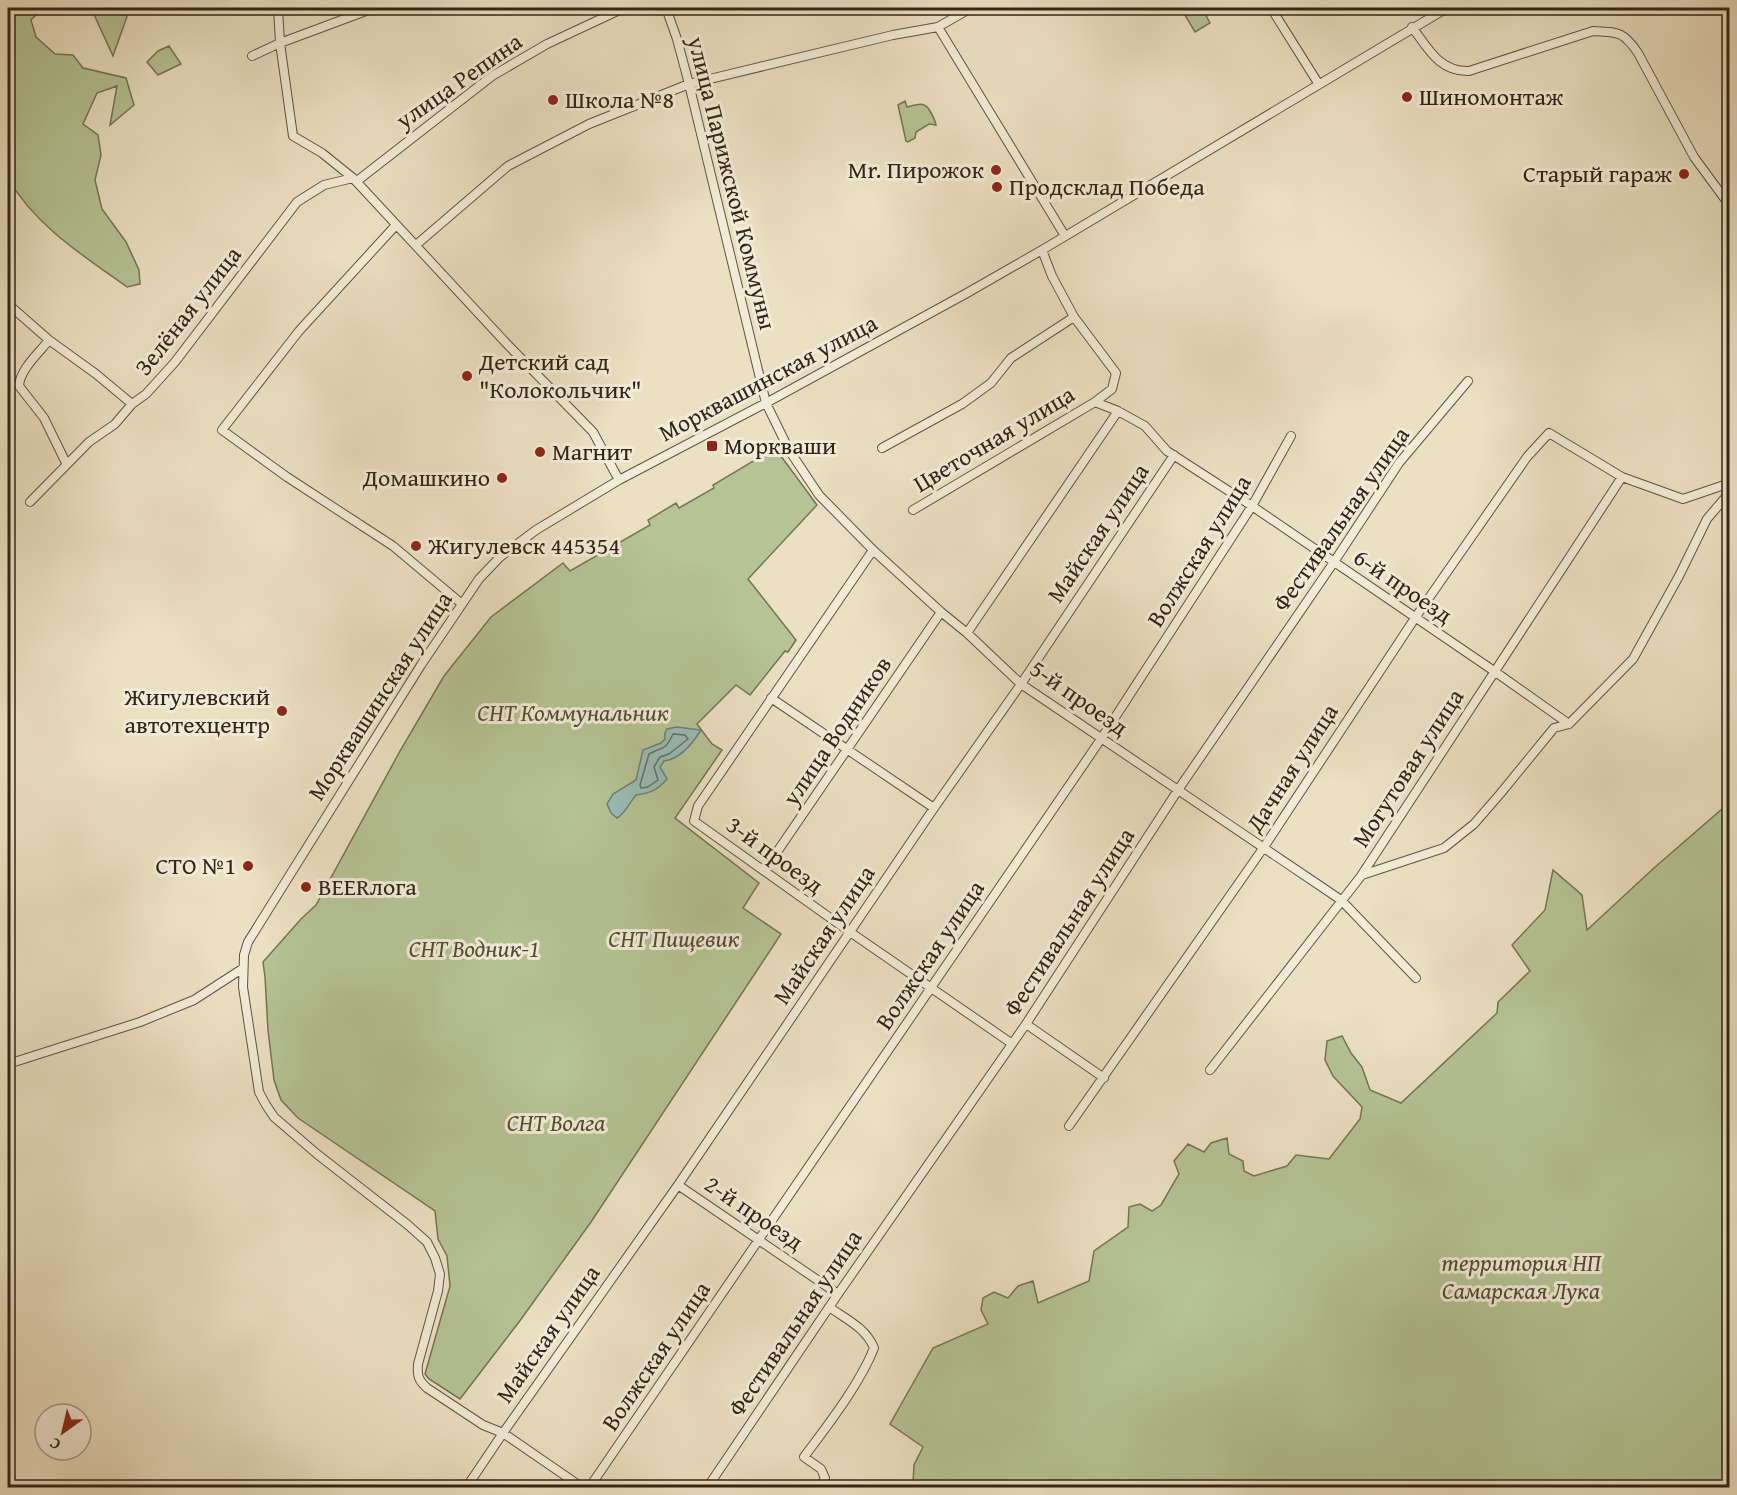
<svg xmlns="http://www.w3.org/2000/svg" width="1737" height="1495" font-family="'Gentium Book Plus',serif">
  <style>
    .green { fill: #b5c395; stroke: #747456; stroke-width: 1.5 }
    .water { fill: #98bdb5; stroke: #6f8076; stroke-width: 1.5 }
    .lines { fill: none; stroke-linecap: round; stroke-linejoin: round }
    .shore { stroke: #657166; stroke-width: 1.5 }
    .street-casing { stroke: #605442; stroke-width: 10 }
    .street { stroke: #f2ebd7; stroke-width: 8 }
    .poi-dot { fill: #8f2418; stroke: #f2ebd7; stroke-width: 2 }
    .labels { text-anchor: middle; stroke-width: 6; stroke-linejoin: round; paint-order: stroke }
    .street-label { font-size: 24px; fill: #322517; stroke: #f2ebd7 }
    .poi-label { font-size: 24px; fill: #322517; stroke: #f2ebd7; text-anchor: start }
    .park-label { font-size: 24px; font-style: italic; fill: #534c36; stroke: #f2ebd7 }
  </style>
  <rect width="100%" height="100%" fill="#ebe0c2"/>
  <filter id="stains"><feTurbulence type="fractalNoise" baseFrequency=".00333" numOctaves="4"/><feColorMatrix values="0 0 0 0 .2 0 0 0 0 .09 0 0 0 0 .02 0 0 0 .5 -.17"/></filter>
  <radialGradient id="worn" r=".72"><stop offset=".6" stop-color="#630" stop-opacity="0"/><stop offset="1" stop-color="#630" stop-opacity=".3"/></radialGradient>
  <path class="green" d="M8 8H43L31 20 36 37 55 54 73 55 83 68 126 78 134 105 110 125 117 86 97 93 83 124 98 135 101 155 95 180 102 209 126 242 139 270 140 284 127 287C84 256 35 226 8 178Z
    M91 8H130L113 56Z
    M1186 8H1202L1210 23 1195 32 1182 10Z
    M169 46 181 64 158 75 147 62 158 51Z
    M905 101 907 107C916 105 924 100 930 111 933 116 935 120 936 125L929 124 916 132 915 138 908 142 906 141 898 105Z
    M775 448 817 505 748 579 796 640 788 652 785 651 750 695 736 685 697 724 712 744 722 750 675 818 759 883 743 908 781 934 591 1222 519 1322 460 1399 429 1379 425 1374 450 1286 447 1256 438 1239 435 1211 298 1118 281 1100 274 1080 268 1030 265 977 263 962 301 919 316 905 400 751 444 676 491 617 563 563 570 571 650 525 648 520 676 503 679 508 714 488 713 485Z
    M1729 803V1487H911L913 1483 914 1465 923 1447 890 1424 933 1348 988 1324 981 1310 983 1298 994 1292 1008 1298 1018 1286 1033 1281 1038 1303 1089 1281 1094 1251 1128 1227 1129 1207 1140 1204 1152 1211 1161 1205 1179 1174 1174 1161 1188 1144 1204 1152 1211 1143 1227 1138 1229 1154 1243 1161 1244 1171 1254 1176 1287 1166 1296 1155 1329 1159 1360 1119 1362 1107 1333 1076 1325 1060 1327 1041 1342 1036 1351 1053 1362 1067 1370 1090 1401 1103 1497 1013 1498 1002 1530 971 1512 945 1545 910 1553 870 1582 895 1587 930 1654 868Z"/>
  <path class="water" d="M677 727 701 730C693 743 680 759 664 761L660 767 667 779C658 790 650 793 636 795 630 802 625 814 617 818L611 813 607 804 613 794 636 780 643 750 661 743 665 739V733L667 729Z"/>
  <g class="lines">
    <path class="shore" d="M673 734 685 735 688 739 669 754 660 757 654 767 658 780 648 787 641 788 640 785 649 754C664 746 665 751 673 734Z"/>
    <defs>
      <path id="street" d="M278 8 280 43 293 136 322 153 353 178 507 344 593 432 619 480
        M666 8 677 39 689 84 766 403 789 450 819 495 873 550 941 612 967 633 1021 684 1341 900 1416 978
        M1271 8 1318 83
        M938 27 1065 236
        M1412 27C1428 48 1439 72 1469 71L1593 31C1618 32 1623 31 1638 53L1694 157 1730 206
        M252 56 280 43 374 8
        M357 181 492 76 547 44 624 8
        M396 225 299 331 222 430 287 477 393 546 462 604
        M416 245 508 166 589 124 689 84 893 35 938 27 971 8
        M8 304 49 340 96 374 132 404
        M49 340C39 353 20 369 19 386L44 418 66 463
        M1095 402 1118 411 1145 426 1167 451 1252 506 1494 671 1569 724
        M882 448 962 404 991 383 1011 358 1074 317
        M30 502 89 442 115 424 132 404 146 394 175 362 297 202 324 185 353 178
        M913 510 1095 402 1112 389 1116 373 1074 317 1052 276 1042 250
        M873 550 698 806 694 821 850 932 1011 1043
        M967 633 1118 411
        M771 698 934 808
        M764 871 941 612
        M1362 875 1444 848 1474 824 1500 794 1554 728 1569 724 1633 659 1679 576 1707 519 1730 492
        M1026 1024 1104 1078
        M8 1064 140 1022 194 1000 242 969
        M1210 1070 1361 876 1622 477
        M1069 1126 1264 847 1415 618 1527 457 1549 433 1622 477 1683 499 1730 483
        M678 1185 838 1294
        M466 1488 503 1433 678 1185 934 808 1021 684 1174 455
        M583 1488 503 1433 483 1425 427 1388C418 1380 417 1375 418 1364L438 1291 440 1274 435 1258 427 1242 408 1225 317 1154 274 1117 266 1105 259 1092 243 987 244 955 248 942 421 665 479 579 500 557 536 530 619 480 766 403 967 293 1042 250 1447 8
        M589 1488 1101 739 1252 506 1291 436
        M707 1488 838 1294 1026 1024 1178 790 1334 562 1399 463 1468 381
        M819 1488 825 1478 821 1469 804 1457C827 1426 860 1384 874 1348 866 1328 846 1319 829 1307"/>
    </defs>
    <use href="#street" class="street-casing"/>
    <use href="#street" class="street"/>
  </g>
  <g class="poi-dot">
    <circle cx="1407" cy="97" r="6"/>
    <circle cx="553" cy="100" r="6"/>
    <circle cx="996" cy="170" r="6"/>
    <circle cx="1684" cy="174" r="6"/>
    <circle cx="997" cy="187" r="6"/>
    <circle cx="467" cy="376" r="6"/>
    <rect x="706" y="440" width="12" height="12" rx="3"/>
    <circle cx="540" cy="452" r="6"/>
    <circle cx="502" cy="478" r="6"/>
    <circle cx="416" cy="546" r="6"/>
    <circle cx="282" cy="711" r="6"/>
    <circle cx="248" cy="866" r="6"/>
    <circle cx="306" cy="887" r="6"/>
  </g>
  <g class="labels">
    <g class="street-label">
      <text transform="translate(459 81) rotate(-35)" y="8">улица Репина</text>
      <text transform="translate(732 183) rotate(76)" y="8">улица Парижской Коммуны</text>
      <text transform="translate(188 311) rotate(-52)" y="8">Зелёная улица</text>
      <text transform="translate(768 378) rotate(-28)" y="8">Морквашинская улица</text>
      <text transform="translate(994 439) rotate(-31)" y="8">Цветочная улица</text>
      <text transform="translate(1341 519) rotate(-55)" y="8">Фестивальная улица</text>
      <text transform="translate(1098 533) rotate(-56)" y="8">Майская улица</text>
      <text transform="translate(1199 551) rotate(-58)" y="8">Волжская улица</text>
      <text transform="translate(1403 586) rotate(34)" y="8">6-й проезд</text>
      <text transform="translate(380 696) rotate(-57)" y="8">Морквашинская улица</text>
      <text transform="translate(1079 698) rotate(35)" y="8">5-й проезд</text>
      <text transform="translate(837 731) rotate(-56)" y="8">улица Водников</text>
      <text transform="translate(1292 768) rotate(-57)" y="8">Дачная улица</text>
      <text transform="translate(1408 768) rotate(-57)" y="8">Могутовая улица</text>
      <text transform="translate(775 855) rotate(36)" y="8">3-й проезд</text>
      <text transform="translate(1069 922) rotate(-57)" y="8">Фестивальная улица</text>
      <text transform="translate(824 935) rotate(-56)" y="8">Майская улица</text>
      <text transform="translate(930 955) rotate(-56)" y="8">Волжская улица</text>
      <text transform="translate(754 1213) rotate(34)" y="8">2-й проезд</text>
      <text transform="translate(795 1323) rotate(-56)" y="8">Фестивальная улица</text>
      <text transform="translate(548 1334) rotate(-55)" y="8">Майская улица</text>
      <text transform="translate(656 1356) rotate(-56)" y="8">Волжская улица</text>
    </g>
    <g class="poi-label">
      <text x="1419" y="105">Шиномонтаж</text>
      <text x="565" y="108">Школа №8</text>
      <text x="984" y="178" text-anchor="end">Mr. Пирожок</text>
      <text x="1672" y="182" text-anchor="end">Старый гараж</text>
      <text x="1009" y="195">Продсклад Победа</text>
      <text x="479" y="370">Детский сад<tspan x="479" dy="28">"Колокольчик"</tspan></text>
      <text x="724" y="454">Моркваши</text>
      <text x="552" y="460">Магнит</text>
      <text x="490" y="486" text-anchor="end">Домашкино</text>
      <text x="428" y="554">Жигулевск 445354</text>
      <text x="270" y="705" text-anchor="end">Жигулевский<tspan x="270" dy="28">автотехцентр</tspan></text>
      <text x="236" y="874" text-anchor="end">СТО №1</text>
      <text x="318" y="895">BEERлога</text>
    </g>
    <g class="park-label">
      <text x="573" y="721">СНТ Коммунальник</text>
      <text x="674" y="947">СНТ Пищевик</text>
      <text x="474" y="957">СНТ Водник-1</text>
      <text x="556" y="1131">СНТ Волга</text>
      <text x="1521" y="1271">территория НП<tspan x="1521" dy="28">Самарская Лука</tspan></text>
    </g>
  </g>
  <rect width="1737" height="1495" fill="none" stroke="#ebe0c2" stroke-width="30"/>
  <rect x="9" y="9" width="1719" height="1477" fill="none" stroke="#322517" stroke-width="3"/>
  <rect x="15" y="15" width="1707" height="1465" fill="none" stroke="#322517" stroke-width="1.5"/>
  <g transform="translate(63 1432) rotate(214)"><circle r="28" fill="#f2ebd7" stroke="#a59c8a" stroke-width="1.5"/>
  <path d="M0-4.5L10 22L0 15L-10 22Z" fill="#8f2418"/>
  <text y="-9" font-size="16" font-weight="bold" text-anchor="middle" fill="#322517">С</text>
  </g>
  <rect width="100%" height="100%" filter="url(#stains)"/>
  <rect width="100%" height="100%" fill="url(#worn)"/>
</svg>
